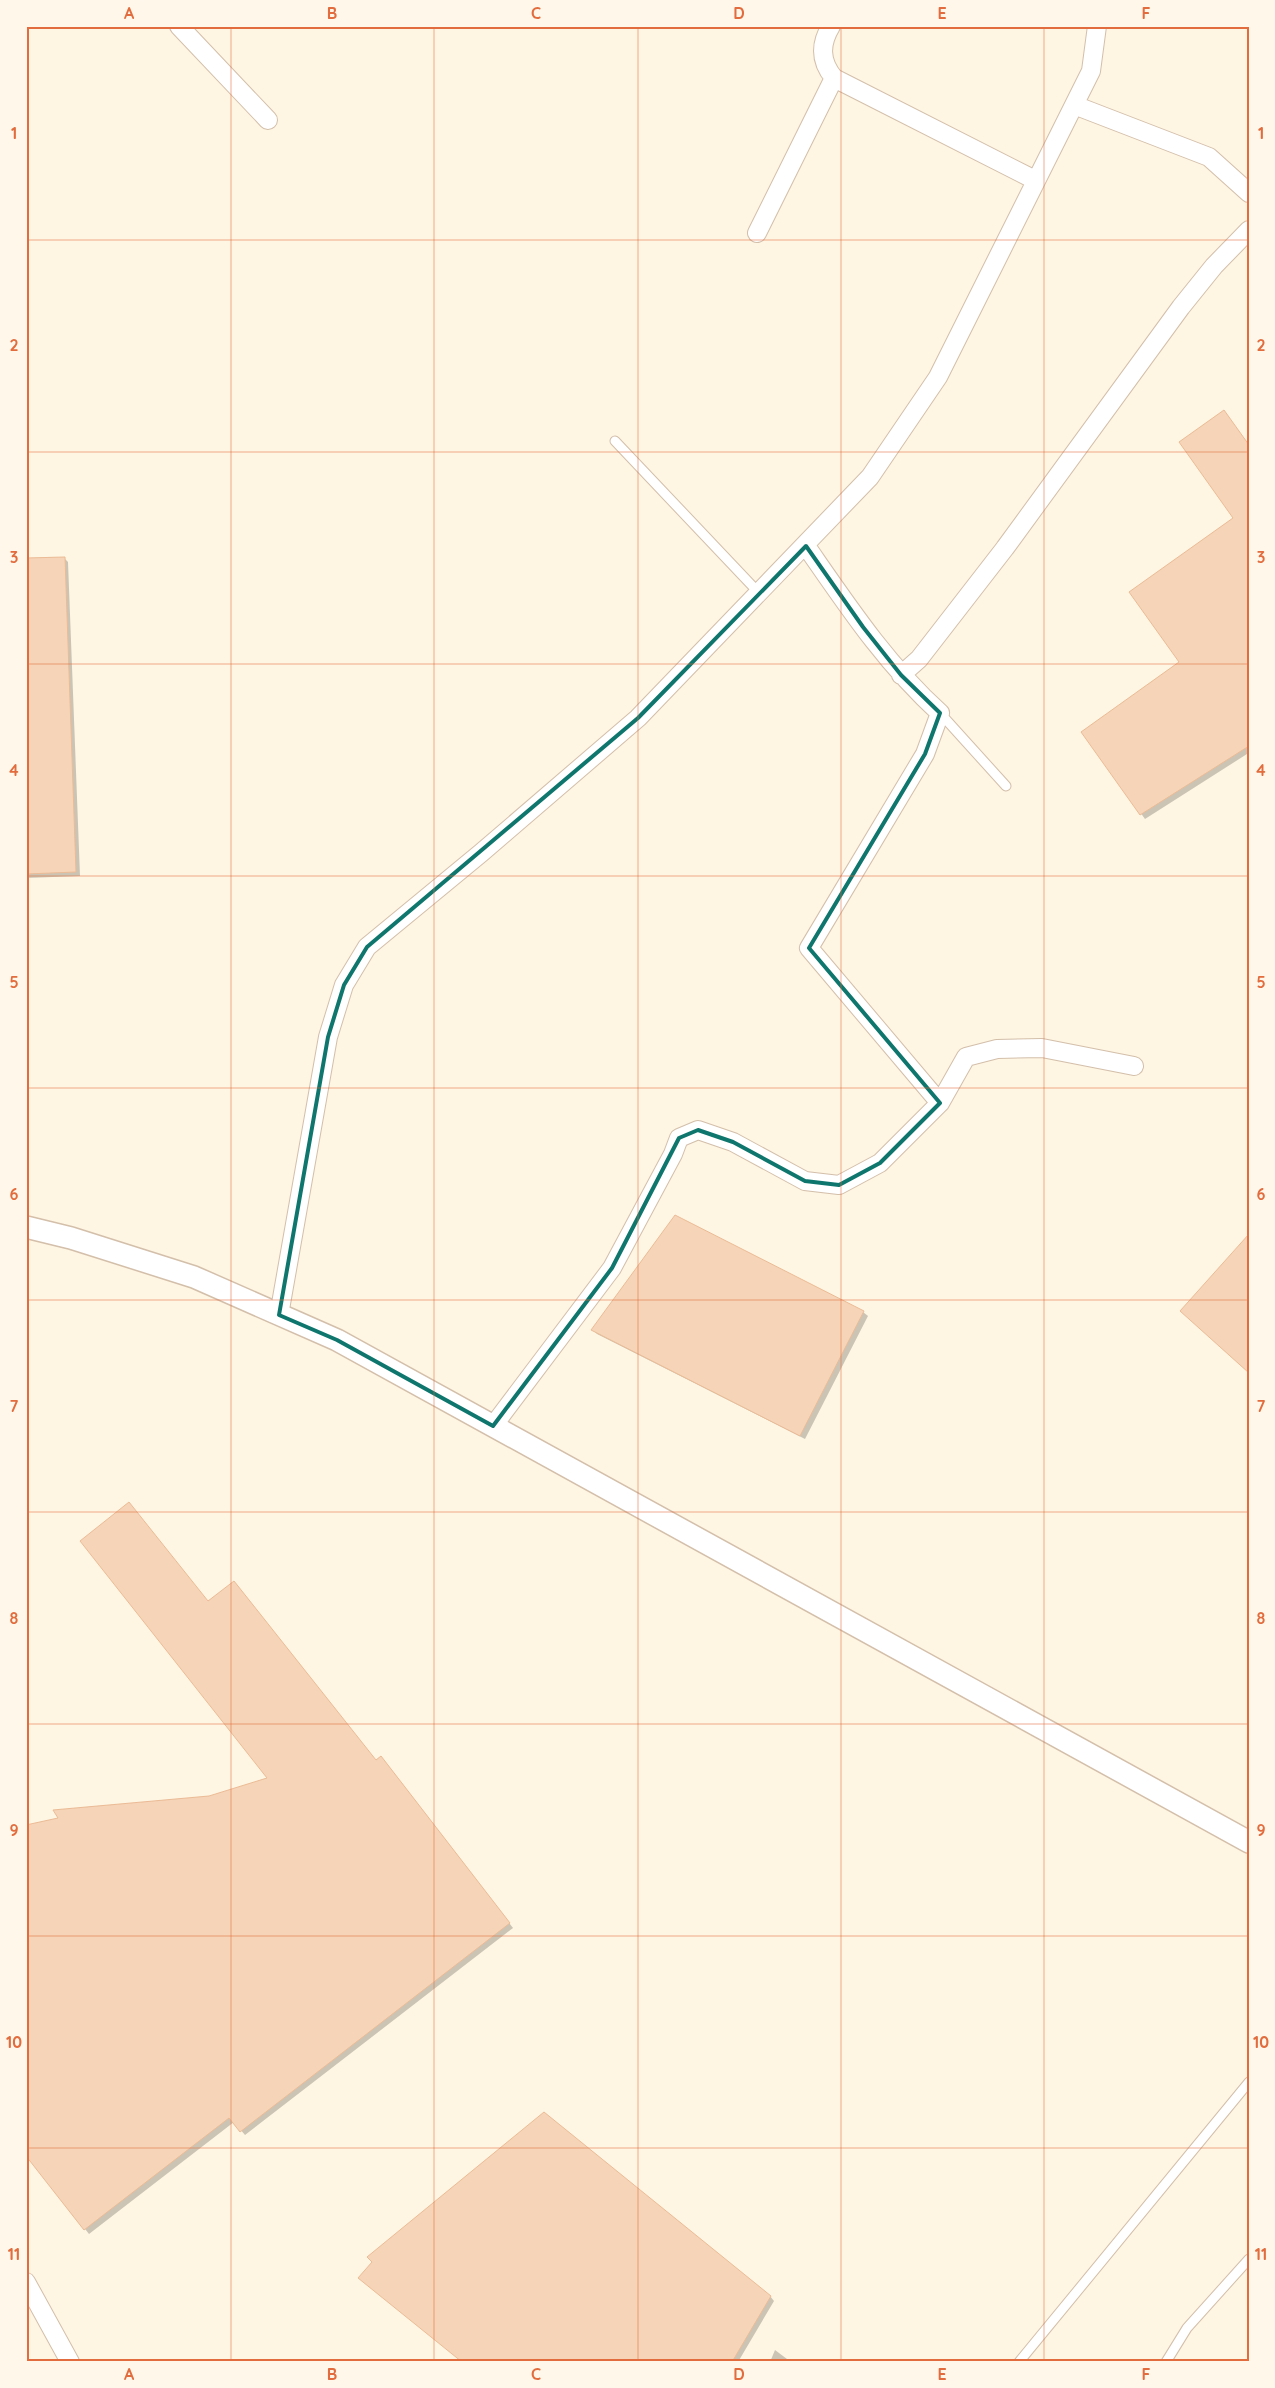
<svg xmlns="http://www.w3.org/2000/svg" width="1275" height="2388" font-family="Quicksand,sans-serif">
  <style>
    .shadow { fill: #0003 }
    .building { fill: #f6d4b7; stroke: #ebbb96 }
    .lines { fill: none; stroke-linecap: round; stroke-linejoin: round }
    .service-casing { stroke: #d3bfaa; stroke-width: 11 }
    .minor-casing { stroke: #d3bfaa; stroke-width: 20 }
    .tertiary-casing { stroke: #d3bfaa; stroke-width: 24 }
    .service { stroke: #fff; stroke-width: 9 }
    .minor { stroke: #fff; stroke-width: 18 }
    .tertiary { stroke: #fff; stroke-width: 21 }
    .marked { fill: none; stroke: #0f766e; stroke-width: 4; stroke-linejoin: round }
    .grid { fill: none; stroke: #e26c3d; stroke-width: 1; stroke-opacity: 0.55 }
    .neatline { fill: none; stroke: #e26c3d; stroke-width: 2 }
    .grid-label { font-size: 16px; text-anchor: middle; font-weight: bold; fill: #e26c3d }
  </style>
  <rect width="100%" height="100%" fill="#fef5e2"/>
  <path class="shadow" d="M1249 446V756L1247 754 1145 819 1083 732 1181 662 1234 519Z
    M64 558 68 562 80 876 26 878V560Z
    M863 1312 868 1316 805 1439 597 1334 593 1330Z
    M208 1603 376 1761 385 1762 513 1928 245 2135 234 2122 89 2234 26 2154 210 1797 269 1778Z
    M770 2296 774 2301 738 2362H463Z
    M775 2350 791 2362H770Z"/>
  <path class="building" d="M1224 410 1249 445V746L1140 815 1081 732 1179 662 1129 592 1233 518 1179 442Z
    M65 557 76 872 26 874V558Z
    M675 1215 864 1311 800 1436 591 1330Z
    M1249 1234V1373L1180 1311Z
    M129 1502 208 1601 234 1581 376 1760 381 1756 510 1923 240 2132 229 2118 84 2230 26 2156V1825L58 1818 53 1810 209 1796 267 1778 80 1541Z
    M544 2112 771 2296 732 2362H462L358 2278 372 2262 367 2257Z"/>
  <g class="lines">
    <defs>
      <path id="service" d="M615 441 759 593
        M940 713 1006 786
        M1019 2362 1249 2082
        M1166 2362 1187 2328 1249 2259"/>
      <path id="minor" d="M179 26 268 120
        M831 26C820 44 820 61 834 78L1035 180
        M1074 105 1209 157 1249 193
        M757 233 834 78
        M806 546C847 605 886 664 940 713L925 754 809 948 940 1103
        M901 675 919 659 1005 548 1181 307 1214 266 1249 230
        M279 1315 328 1037 344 985 367 947 481 853 638 718 870 477 938 377 1091 71 1097 26
        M493 1426 612 1268 673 1154 679 1138 698 1130 733 1142 805 1181 839 1185 880 1163 940 1103 966 1057 997 1049 1042 1048 1134 1066
        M26 2282 70 2362"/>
      <path id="tertiary" d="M26 1227 71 1238 194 1277 337 1340 1249 1842"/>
    </defs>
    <use href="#service" class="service-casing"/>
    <use href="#minor" class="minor-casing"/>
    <use href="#tertiary" class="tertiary-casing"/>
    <use href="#service" class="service"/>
    <use href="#minor" class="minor"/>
    <use href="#tertiary" class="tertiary"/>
  </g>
  <path class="marked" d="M806 546 863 627 901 675 940 713 925 754 809 948 940 1103 880 1163 839 1185 805 1181 733 1142 698 1130 679 1138 612 1268 493 1426 337 1340 279 1315 328 1037 344 985 367 947 638 718Z"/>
  <path class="grid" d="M231 26V2362M434 26V2362M638 26V2362M841 26V2362M1044 26V2362M26 240H1249M26 452H1249M26 664H1249M26 876H1249M26 1088H1249M26 1300H1249M26 1512H1249M26 1724H1249M26 1936H1249M26 2148H1249"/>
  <rect width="1275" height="2388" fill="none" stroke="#fff8ea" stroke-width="55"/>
  <rect x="28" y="28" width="1220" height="2332" class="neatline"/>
  <g class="grid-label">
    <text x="129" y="19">A</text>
    <text x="332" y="19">B</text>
    <text x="536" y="19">C</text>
    <text x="739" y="19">D</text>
    <text x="942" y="19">E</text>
    <text x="1146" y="19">F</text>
    <text x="14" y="139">1</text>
    <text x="1261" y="139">1</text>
    <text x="14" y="351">2</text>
    <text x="1261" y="351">2</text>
    <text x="14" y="563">3</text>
    <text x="1261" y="563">3</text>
    <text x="14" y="776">4</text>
    <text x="1261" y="776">4</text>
    <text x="14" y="988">5</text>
    <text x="1261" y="988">5</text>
    <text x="14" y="1200">6</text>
    <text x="1261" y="1200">6</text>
    <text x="14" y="1412">7</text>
    <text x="1261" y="1412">7</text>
    <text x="14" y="1624">8</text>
    <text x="1261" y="1624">8</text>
    <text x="14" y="1836">9</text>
    <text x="1261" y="1836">9</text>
    <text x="14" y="2048">10</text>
    <text x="1261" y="2048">10</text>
    <text x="14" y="2260">11</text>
    <text x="1261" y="2260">11</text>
    <text x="129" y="2380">A</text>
    <text x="332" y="2380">B</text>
    <text x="536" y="2380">C</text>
    <text x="739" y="2380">D</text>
    <text x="942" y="2380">E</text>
    <text x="1146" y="2380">F</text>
  </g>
</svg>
